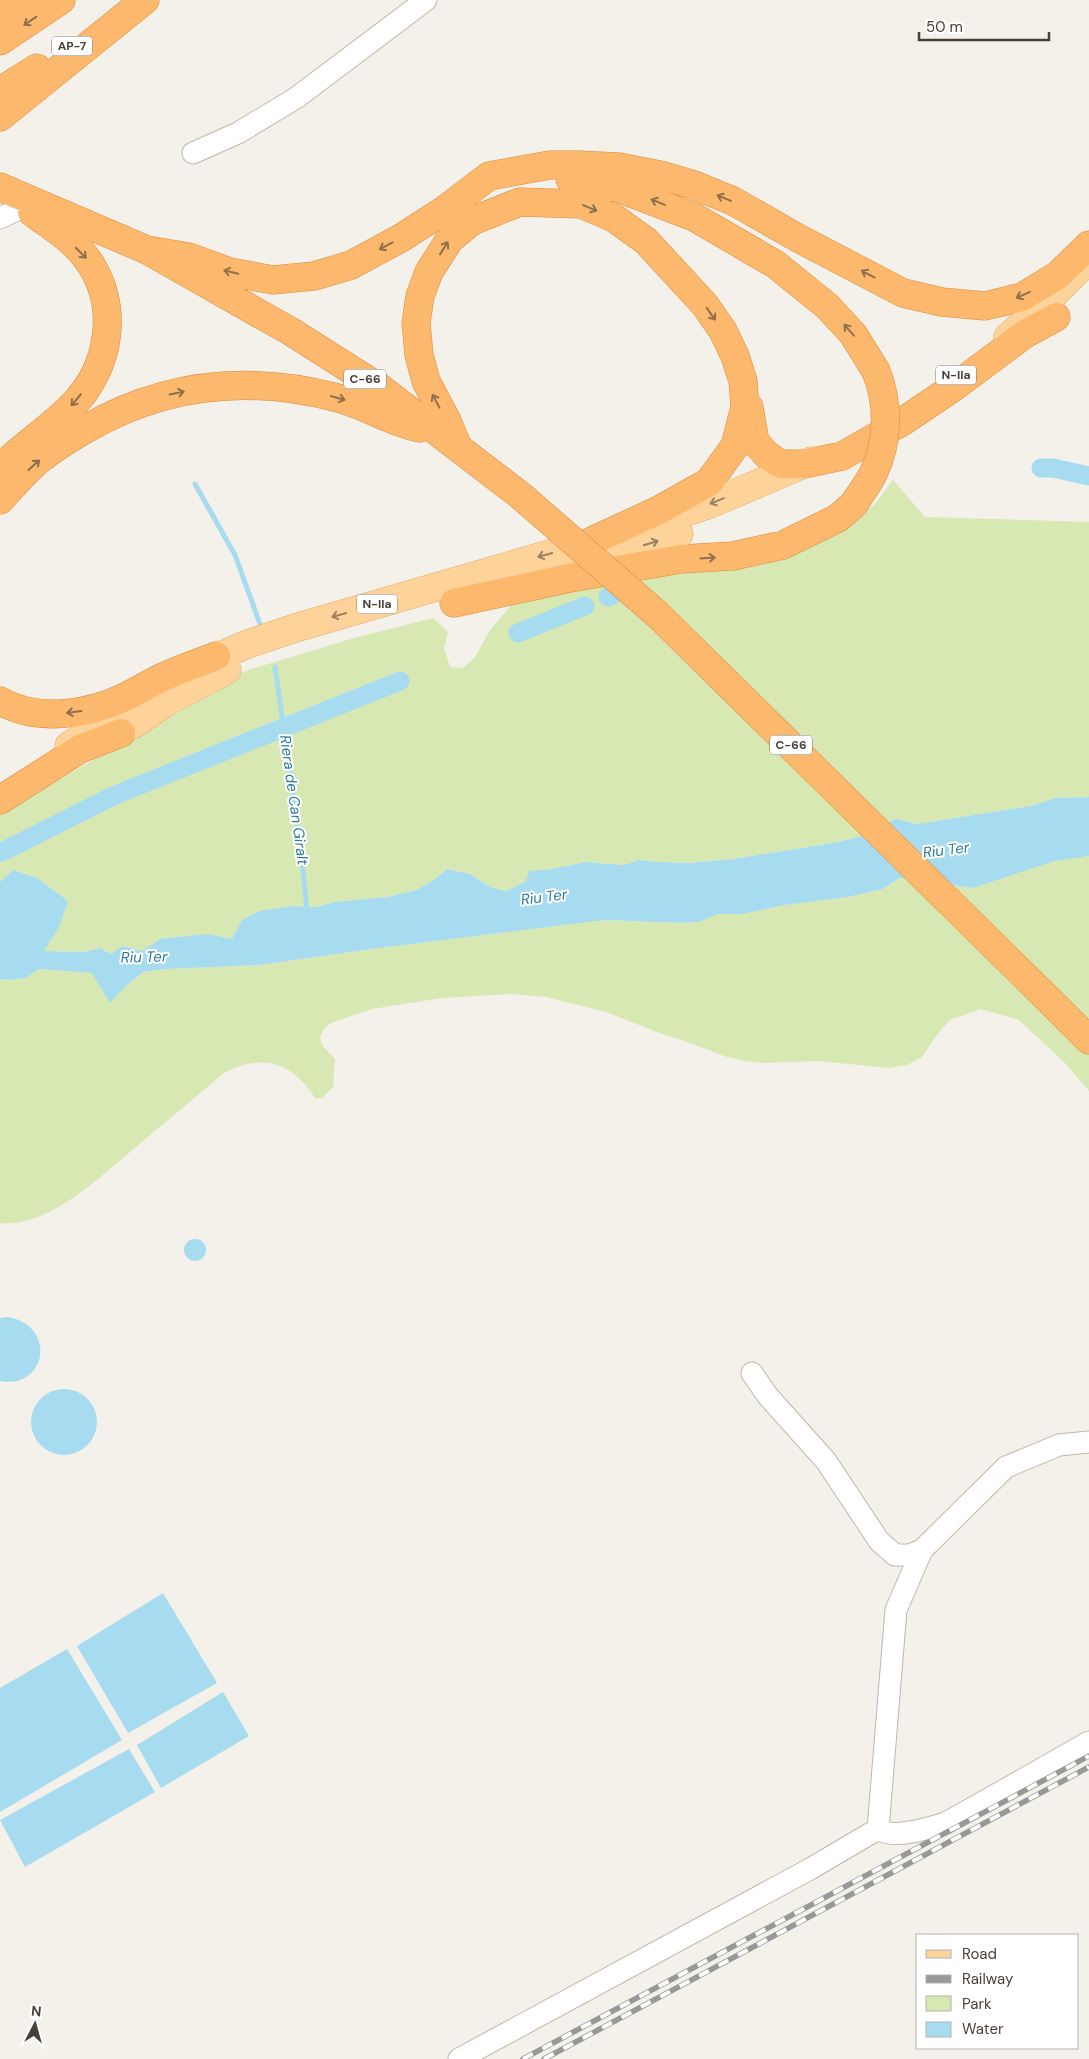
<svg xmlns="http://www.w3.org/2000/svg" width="1089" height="2059" font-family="'DM Sans',sans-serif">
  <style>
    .green { fill: #d8e8b3 }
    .water { fill: #a7dcf0 }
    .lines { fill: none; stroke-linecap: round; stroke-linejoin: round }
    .stream { stroke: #a7dcf0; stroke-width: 5 }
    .canal { stroke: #a7dcf0; stroke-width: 19 }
    .street-casing { stroke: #c0b6ac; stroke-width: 23 }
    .primary-casing { stroke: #e3ad69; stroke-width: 29 }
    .highway-casing { stroke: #dc8b3c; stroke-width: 29 }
    .street { stroke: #fff; stroke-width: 21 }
    .primary { stroke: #fdd39a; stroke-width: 28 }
    .highway { stroke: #fcb86d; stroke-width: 28 }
    .rail-casing { stroke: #989898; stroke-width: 5.5 }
    .rail { stroke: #fff; stroke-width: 4; stroke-dasharray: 11; stroke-linecap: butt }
    .highway-bridge-casing { stroke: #dc8b3c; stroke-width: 29; stroke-linecap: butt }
    .highway-bridge { stroke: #fcb86d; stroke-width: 28 }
    .oneway { stroke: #906f4d }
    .oneway2 { stroke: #998264 }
    .labels { text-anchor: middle; stroke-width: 4; stroke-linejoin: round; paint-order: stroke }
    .shield { fill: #fff; stroke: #7f7974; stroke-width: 1 }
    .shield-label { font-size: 12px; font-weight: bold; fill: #483f38 }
    .water-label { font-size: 15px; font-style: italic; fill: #2c7c9c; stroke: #fff }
  </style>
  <rect width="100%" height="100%" fill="#f4f0ea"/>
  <path class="green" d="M893 480 925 517 1089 522V797L1055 798 1031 806 917 824 896 819 859 837 833 843 733 859 689 863 657 862 639 860 624 865 585 862 552 869 530 871 526 881 506 891 490 887 470 874 447 869 435 879 417 890 387 897 334 902 317 907 293 906 242 920 232 939 208 934 161 939 142 951 122 946 111 954 100 948 83 952 44 951 59 927 13 870 0 882V814L88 763 217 683 248 670 354 638 433 618 448 632 444 648 450 667 463 668 475 657 490 630 514 602 820 542 874 505Z
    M1089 856V1091L1065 1063 1019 1020 981 1009 950 1020 939 1032 921 1058 907 1065 890 1068 818 1061 761 1063 745 1061 727 1057 682 1040 662 1034 606 1012 546 997 512 994 442 998 372 1009 331 1023 324 1029 320 1037 322 1045 335 1059 333 1087 322 1098H315C293 1062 261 1053 224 1073 197 1096 169 1119 142 1142 106 1171 50 1229 0 1223V979L10 980 26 978 39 969 92 973 126 986 143 972 166 969 260 965 379 948 605 920 681 923 698 922 718 914H742L785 905 848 897 883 889 899 878 973 888 1055 861Z"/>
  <path class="water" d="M1089 797V856L1055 861 973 888 899 878 883 889 848 897 785 905 742 914H718L699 922 681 923 605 920 379 948 260 965 166 969 143 972 126 986 110 1003 92 973 39 969 26 978 10 980 0 979V882L13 870 37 878 68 901 59 927 44 951 83 952 100 948 111 954 122 946 142 951 160 939 208 934 232 939 242 920 260 911 293 906 317 907 334 902 387 897 417 890 435 879 447 869 470 874 490 887 506 891 526 881 529 871 552 869 585 862 624 865 639 860 657 862 689 863 733 859 833 843 859 837 896 819 917 824 1031 806 1055 798Z
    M184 1250a11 11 0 1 1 22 0a11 11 0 1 1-22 0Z
    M8 1317C58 1326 46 1390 0 1381V1318Z
    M31 1422a33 33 0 1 1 66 0a33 33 0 1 1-66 0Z
    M163 1593 217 1683 128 1733 77 1646Z
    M67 1649 122 1740 0 1812V1688Z
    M223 1692 249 1736 161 1788 137 1745Z
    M129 1749 155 1792 25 1867 0 1820Z"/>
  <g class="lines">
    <path class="stream" d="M195 484 235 555 260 624
      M275 667 301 849 307 911"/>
    <path class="canal" d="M1041 468H1053L1089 476
      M608 597 617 593
      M518 633 585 606
      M2 852 115 795 400 681"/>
    <defs>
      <path id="street" d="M193 153 238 133 296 98 426 0
        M0 218 25 206
        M752 1373 767 1395 826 1461 879 1541 895 1555H909L922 1550
        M878 1829 896 1610 922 1550 1006 1467 1059 1445 1089 1442
        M878 1829C894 1840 929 1828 946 1823L1089 1742
        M459 2059 810 1869 878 1829"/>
      <path id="primary" d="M1008 337 1034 314 1083 265
        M644 526 710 504 811 461
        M574 566 679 534
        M196 667 245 645 295 628 598 540
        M134 724 166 702 227 670
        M69 746 148 695"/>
      <path id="highway" d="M0 14 22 0
        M0 41 61 0
        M0 91 37 68
        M0 117 145 0
        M570 179 618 188 694 217 775 264 827 306 853 334 876 371
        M0 187 147 250 290 331 380 388 521 496
        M147 250 189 257 230 272 273 280 314 276 351 265 401 238 443 211 489 176 550 165H579L619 167 660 175 694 185 733 201 798 238 903 293 942 302 985 306 1022 297 1058 275 1089 245
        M749 407 755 442 767 455 780 464H804L842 456 902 422 954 387 1025 334 1056 317
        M457 445 447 421 426 381 419 355 416 323 420 296 429 272 450 239 472 221 520 202 581 204 614 218 646 241 705 305 723 331 735 356 743 381 745 407 735 446 709 482 659 510 592 541
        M0 468C23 446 50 428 72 406 111 367 120 304 87 259 74 240 50 226 32 212
        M0 500C11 488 22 475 34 464 49 451 67 440 84 430 162 384 247 375 334 397 364 404 390 422 420 428
        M454 603 570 578 681 559 733 556 783 545 838 518 854 504
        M0 701C37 722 88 715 125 697 138 691 150 683 163 677 180 669 198 663 216 656
        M0 800 80 749 121 733
        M1052 1003 1089 1040"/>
    </defs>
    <use href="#street" class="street-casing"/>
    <use href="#primary" class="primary-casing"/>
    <use href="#highway" class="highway-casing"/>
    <use href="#street" class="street"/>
    <use href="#primary" class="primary"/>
    <use href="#highway" class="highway"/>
    <defs>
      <path id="rail" d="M523 2059 1089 1756
        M544 2059 1089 1767"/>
    </defs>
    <use href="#rail" class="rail-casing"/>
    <use href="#rail" class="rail"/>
    <defs>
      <path id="highway-bridge" d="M521 496 658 615 1052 1003
        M854 504C860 494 868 484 873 474 889 441 889 404 876 371"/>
    </defs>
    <use href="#highway-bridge" class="highway-bridge-casing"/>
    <use href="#highway-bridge" class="highway-bridge"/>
  </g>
  <defs><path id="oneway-shaft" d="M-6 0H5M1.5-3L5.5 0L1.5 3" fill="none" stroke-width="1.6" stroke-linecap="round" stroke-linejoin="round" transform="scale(1.25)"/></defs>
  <g class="oneway">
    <use href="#oneway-shaft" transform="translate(30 21) rotate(146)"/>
    <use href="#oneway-shaft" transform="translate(724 198) rotate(-158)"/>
    <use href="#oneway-shaft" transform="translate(658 202) rotate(-158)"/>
    <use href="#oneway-shaft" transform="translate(590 208) rotate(23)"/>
    <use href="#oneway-shaft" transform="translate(386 246) rotate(152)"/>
    <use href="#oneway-shaft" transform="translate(444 248) rotate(-58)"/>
    <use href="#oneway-shaft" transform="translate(81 253) rotate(45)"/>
    <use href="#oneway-shaft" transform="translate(231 272) rotate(-166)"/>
    <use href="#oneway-shaft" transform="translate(868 274) rotate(-152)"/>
    <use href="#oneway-shaft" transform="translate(1023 295) rotate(156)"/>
    <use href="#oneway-shaft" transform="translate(711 314) rotate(55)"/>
    <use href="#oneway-shaft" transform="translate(849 330) rotate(-131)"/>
    <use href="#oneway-shaft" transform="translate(177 393) rotate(-11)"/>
    <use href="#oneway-shaft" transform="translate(338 398) rotate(16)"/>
    <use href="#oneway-shaft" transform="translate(76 400) rotate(130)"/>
    <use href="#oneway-shaft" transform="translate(436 401) rotate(-118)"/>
    <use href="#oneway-shaft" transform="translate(34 465) rotate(-42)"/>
    <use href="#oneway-shaft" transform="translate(708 558) rotate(-4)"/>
    <use href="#oneway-shaft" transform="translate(74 712) rotate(173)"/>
  </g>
  <g class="oneway2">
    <use href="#oneway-shaft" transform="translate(717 501) rotate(158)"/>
    <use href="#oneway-shaft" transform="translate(651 543) rotate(-17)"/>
    <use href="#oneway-shaft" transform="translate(545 555) rotate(164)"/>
    <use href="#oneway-shaft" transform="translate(339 615) rotate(164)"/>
  </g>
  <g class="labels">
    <g class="shield">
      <rect x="52" y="36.5" width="40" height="19" rx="4"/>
      <rect x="936" y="365.5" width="40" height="19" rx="4"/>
      <rect x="344" y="369.5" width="42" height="19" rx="4"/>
      <rect x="357" y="594.5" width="40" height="19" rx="4"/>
      <rect x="770" y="735.5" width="42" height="19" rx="4"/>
    </g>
    <g class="shield-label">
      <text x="72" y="50">AP-7</text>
      <text x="956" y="379">N-IIa</text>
      <text x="365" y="383">C-66</text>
      <text x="377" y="608">N-IIa</text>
      <text x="791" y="749">C-66</text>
    </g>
    <g class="water-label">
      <text transform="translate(294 800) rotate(82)" y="5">Riera de Can Giralt</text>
      <text transform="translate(946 850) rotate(-7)" y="5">Riu Ter</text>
      <text transform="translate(544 897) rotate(-7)" y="5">Riu Ter</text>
      <text transform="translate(144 957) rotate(-1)" y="5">Riu Ter</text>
    </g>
  </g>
  <rect x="916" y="1934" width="162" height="115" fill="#ffffff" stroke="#b6b2af"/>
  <rect x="926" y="1950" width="25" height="8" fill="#fdd39a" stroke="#b6b2af"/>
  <text x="962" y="1959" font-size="15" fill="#483f38">Road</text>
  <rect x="926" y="1975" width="25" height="8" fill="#989898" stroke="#b6b2af"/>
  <text x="962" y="1984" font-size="15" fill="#483f38">Railway</text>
  <rect x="926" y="1996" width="25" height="15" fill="#d8e8b3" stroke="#b6b2af"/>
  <text x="962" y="2009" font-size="15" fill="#483f38">Park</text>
  <rect x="926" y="2022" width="25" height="15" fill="#a7dcf0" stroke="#b6b2af"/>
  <text x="962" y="2034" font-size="15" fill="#483f38">Water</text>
  <g transform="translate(35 2024) rotate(6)" stroke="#ffffff" stroke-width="4" paint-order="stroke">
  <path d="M0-4L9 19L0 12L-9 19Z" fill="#483f38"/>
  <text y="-8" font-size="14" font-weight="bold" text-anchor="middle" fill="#483f38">N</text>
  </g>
  <path d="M919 32v8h130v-8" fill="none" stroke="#483f38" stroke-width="2.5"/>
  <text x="926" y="32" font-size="15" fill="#483f38" stroke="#ffffff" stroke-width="4" paint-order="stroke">50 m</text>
</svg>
